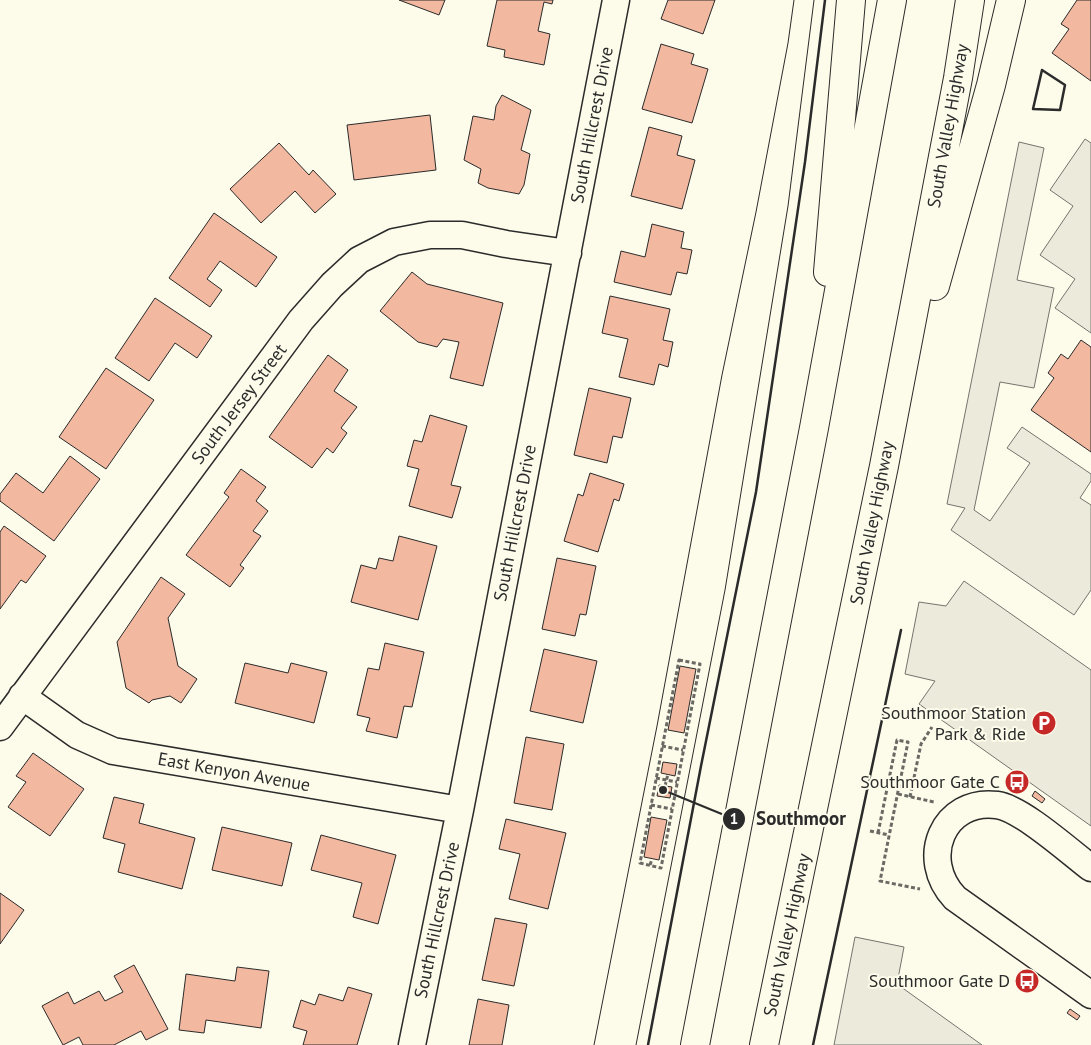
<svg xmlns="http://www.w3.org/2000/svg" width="1091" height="1045" font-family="'PT Sans',sans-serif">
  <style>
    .parking { fill: #eceadb; stroke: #74746e }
    .building { fill: #f2b8a0; stroke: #2b2b2b }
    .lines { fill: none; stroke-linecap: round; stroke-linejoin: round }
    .minor-casing { stroke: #2b2b2b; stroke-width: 29 }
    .highway-casing { stroke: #2b2b2b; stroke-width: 30 }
    .path { stroke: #6a6964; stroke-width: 3; stroke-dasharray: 4 2.5; stroke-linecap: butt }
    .minor { stroke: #fdfbea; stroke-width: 26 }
    .highway { stroke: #fdfbea; stroke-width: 28 }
    .tram { stroke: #2b2b2b; stroke-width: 1 }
    .wall { stroke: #2b2b2b; stroke-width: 2.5 }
    .labels { text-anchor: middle; stroke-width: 4; stroke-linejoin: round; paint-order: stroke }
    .street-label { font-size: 18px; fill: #2b2b2b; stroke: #fdfbea }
    .poi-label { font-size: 18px; fill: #2b2b2b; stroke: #fdfbea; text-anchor: end }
    .leader { fill: none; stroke: #2b2b2b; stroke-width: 2 }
    .callout-dot { fill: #2b2b2b; stroke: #fdfbea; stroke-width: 2 }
    .mark-label { font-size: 15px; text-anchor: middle; font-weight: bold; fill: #fff }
    .callout-label { font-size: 19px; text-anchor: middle; font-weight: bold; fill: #2b2b2b; stroke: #fdfbea; stroke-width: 4; stroke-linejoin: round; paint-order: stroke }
  </style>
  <rect width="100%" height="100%" fill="#fdfbea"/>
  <path class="parking" d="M1085 139 1091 143V333L1055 308 1075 279 1040 255 1073 206 1050 190Z
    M1019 142 1044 148 1017 280 1054 288 1034 388 1000 382 974 510 990 521 1030 463 1007 448 1022 427 1091 474V481L1080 498 1091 505V590L1074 615 951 530 965 508 947 504Z
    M964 581 1091 670V826L919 704 935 681 905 674 919 602 946 606Z
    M855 937 904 947 897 984 982 1045H834Z"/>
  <path class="building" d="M399 0H445L439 15Z
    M497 0H553L552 4 544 2 538 31 550 34 544 65 504 57 505 50 487 46Z
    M668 0H715L703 34 661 19Z
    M1077 0H1091V81L1052 53 1069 29 1061 24Z
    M661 44 694 54 691 64 708 69 692 123 642 109Z
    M502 95 531 110 521 150 530 154 524 185 519 194 488 188 478 183 481 169 464 160 473 116 494 120 496 106Z
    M430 115 436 170 354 180 347 125Z
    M649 127 682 136 677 155 695 160 682 209 631 196Z
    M279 143 309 175 313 170 336 194 315 213 295 191 261 223 230 189Z
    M214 213 277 257 256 287 220 261 207 279 222 290 210 307 169 278Z
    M652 224 684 232 681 248 692 250 687 274 677 272 671 295 614 282 621 251 645 257Z
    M412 272 427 284 503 303 483 386 450 378 459 342 443 339 437 347 418 342 380 311Z
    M610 296 670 309 663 340 673 342 668 367 659 364 654 385 619 377 628 339 602 333Z
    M155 298 212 336 197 358 175 343 149 381 115 358Z
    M1081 340 1091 347V452L1031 410 1054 378 1048 373 1061 354 1068 359Z
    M328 355 348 370 334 391 357 407 341 428 347 433 333 453 327 448 312 468 269 437Z
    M106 368 154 400 106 469 59 437Z
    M589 388 631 398 622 438 613 436 607 463 574 455Z
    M430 415 467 426 451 485 461 487 452 518 409 506 419 469 407 466 414 440 422 442Z
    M70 456 100 479 54 541 0 501V494L16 473 43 493Z
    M241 469 266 487 256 501 268 511 253 531 261 536 240 565 244 568 230 587 186 555 229 497 224 493Z
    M590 473 624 484 619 501 614 499 598 552 564 541 578 494 583 496Z
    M4 526 46 556 26 583 21 580 0 609V532Z
    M399 536 437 546 418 620 351 602 361 565 376 569 379 558 393 561Z
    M557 558 596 566 586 615 580 614 575 636 542 629Z
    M161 577 185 594 168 618 178 666 197 679 181 703 170 696 152 700 149 703 126 688 117 642Z
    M385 643 424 652 412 707 404 706 397 738 366 731 370 718 357 715 368 668 379 670Z
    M544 649 597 661 583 723 530 711Z
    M245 663 288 673 291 663 327 672 314 723 235 703Z
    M680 666 696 669 684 733 668 730Z
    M526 737 564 744 552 810 514 803Z
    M33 753 84 789 50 836 8 807 26 782 16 776Z
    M663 762 677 764 675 776 661 773Z
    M659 785 672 787 670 798 657 796Z
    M1035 791 1045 799 1042 803 1032 796Z
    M114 797 144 804 139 823 195 838 182 889 118 872 125 844 103 838Z
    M651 817 667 820 659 860 644 857Z
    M506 819 566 833 548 909 509 899 520 854 499 849Z
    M222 827 292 843 282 886 212 870Z
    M321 835 396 855 378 924 353 917 362 883 311 870Z
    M0 893 24 910 0 944Z
    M495 918 527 924 514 986 482 980Z
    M134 965 168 1029 146 1040 141 1031 114 1045H83L79 1037 63 1045 42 1006 68 992 74 1004 99 991 105 1001 123 992 114 976Z
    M237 967 269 971 261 1028 206 1020 204 1033 179 1030 186 974 235 981Z
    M1023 973 1033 981 1030 985 1019 978Z
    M348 987 372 994 357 1045H303L307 1031 293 1027 301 1000 315 1005 319 994 343 1001Z
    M478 999 509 1005 502 1045H469Z
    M1070 1009 1080 1016 1077 1020 1067 1013Z"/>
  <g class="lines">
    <defs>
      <path id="minor" d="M22 696 77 735 113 751 460 810
        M0 727 301 320 332 285 359 260 394 242 430 235H462L506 244 568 253
        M1091 868C1070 852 1021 808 997 805 943 798 918 859 955 898L1091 995
        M412 1045 460 810 616 0"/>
      <path id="highway" d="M828 272 851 0
        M935 286 991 85 1011 0
        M695 1045 814 428 892 0
        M764 1045 884 466 958 78 970 0"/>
    </defs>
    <use href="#minor" class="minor-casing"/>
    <use href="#highway" class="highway-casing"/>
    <path class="path" d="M679 660 700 664 661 868 640 863Z
      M662 746 683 750
      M656 778 677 782
      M665 786 668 774
      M898 794 934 802
      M910 797 921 744 932 727
      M651 805 672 809
      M870 831 889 835
      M878 833 897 740 908 742 880 881 920 889
      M650 865 652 859"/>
    <use href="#minor" class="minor"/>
    <use href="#highway" class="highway"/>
    <path class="tram" d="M594 1045 657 726 722 375 756 212 788 43 794 0
      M636 1045 725 590 788 206 814 0"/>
    <path class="wall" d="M1042 70 1065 85 1060 110 1033 109Z
      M648 1045 701 766 756 492 805 162 825 0
      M813 1045 901 630"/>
  </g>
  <defs>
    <symbol id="parking-disc" viewBox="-11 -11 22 22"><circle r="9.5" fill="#c62828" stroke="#fdfbea"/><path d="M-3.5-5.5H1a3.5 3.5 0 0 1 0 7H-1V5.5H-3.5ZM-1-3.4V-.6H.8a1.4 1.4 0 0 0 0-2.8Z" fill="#fff"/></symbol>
    <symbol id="bus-disc" viewBox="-11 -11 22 22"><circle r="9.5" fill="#c62828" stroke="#fdfbea"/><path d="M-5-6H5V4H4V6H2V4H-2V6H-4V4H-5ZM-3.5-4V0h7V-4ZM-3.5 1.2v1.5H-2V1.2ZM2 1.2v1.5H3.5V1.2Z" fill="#fff"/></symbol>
  </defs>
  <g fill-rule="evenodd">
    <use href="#parking-disc" x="1030" y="709" width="28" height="28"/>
    <use href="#bus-disc" x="1003" y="768" width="28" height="28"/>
    <use href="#bus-disc" x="1013" y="967" width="28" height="28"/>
  </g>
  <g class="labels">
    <g class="street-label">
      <text transform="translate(592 125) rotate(-79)" y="6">South Hillcrest Drive</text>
      <text transform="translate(948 126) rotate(-80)" y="6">South Valley Highway</text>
      <text transform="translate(239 404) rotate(-53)" y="6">South Jersey Street</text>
      <text transform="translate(515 523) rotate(-79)" y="6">South Hillcrest Drive</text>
      <text transform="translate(872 523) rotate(-79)" y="6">South Valley Highway</text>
      <text transform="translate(234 772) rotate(10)" y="6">East Kenyon Avenue</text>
      <text transform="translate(437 920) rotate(-78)" y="6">South Hillcrest Drive</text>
      <text transform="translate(787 935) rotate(-78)" y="6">South Valley Highway</text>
    </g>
    <g class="poi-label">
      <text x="1026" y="719">Southmoor Station<tspan x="1026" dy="21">Park &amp; Ride</tspan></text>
      <text x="1000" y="788">Southmoor Gate C</text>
      <text x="1010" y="987">Southmoor Gate D</text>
    </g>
  </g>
  <path class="leader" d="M663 790L734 819"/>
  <g class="callout-dot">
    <circle cx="663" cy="790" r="5"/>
    <circle cx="734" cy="819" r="12"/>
  </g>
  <g class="mark-label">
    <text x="734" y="824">1</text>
  </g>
  <g class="callout-label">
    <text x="801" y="825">Southmoor</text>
  </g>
</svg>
